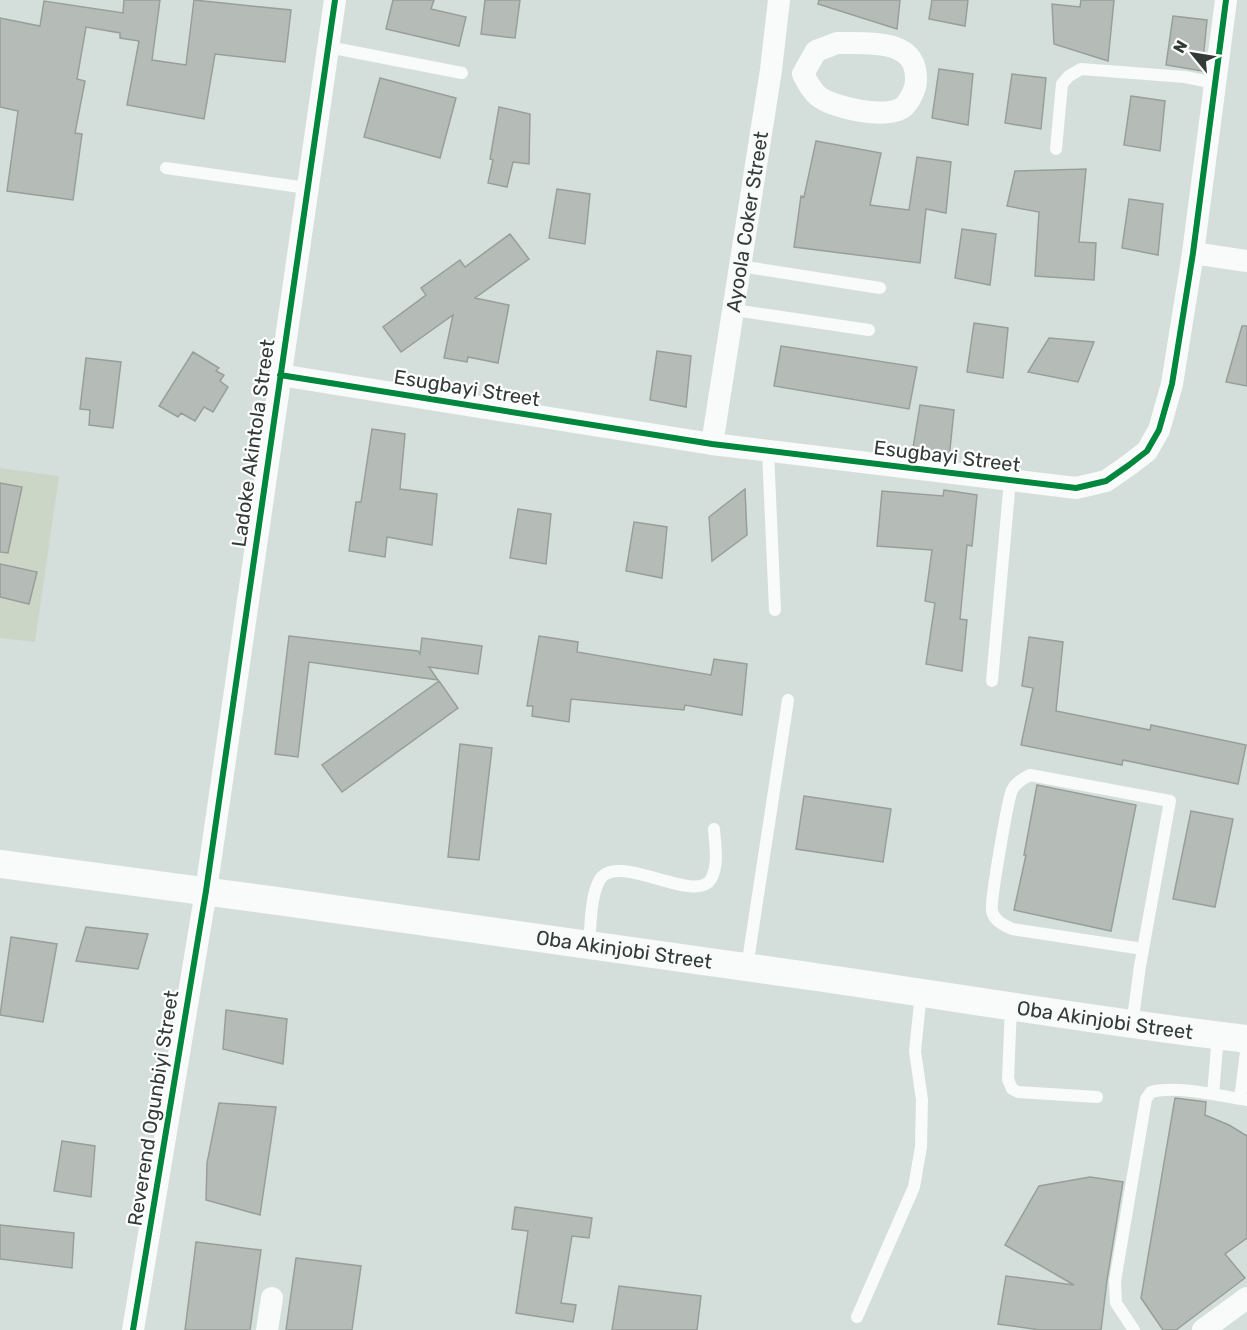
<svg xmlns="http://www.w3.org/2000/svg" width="1247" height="1330" font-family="Rubik,sans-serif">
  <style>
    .green { fill: #ccd6c6 }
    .building { fill: #b5bcb8; stroke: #989f9b; stroke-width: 1.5 }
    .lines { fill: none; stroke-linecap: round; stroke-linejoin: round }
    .service { stroke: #f9fafa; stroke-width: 12 }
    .minor { stroke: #f9fafa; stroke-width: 22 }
    .tertiary { stroke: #f9fafa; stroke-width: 28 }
    .cycleway-casing { stroke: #fff; stroke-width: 10 }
    .cycleway { stroke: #00873e; stroke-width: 6 }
    .labels { text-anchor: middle; stroke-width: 4.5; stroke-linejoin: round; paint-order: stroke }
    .street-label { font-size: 20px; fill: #323b38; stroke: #fff }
  </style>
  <rect width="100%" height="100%" fill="#d4dfdb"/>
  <path class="green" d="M0 468 59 476 35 642 0 638Z"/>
  <path class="building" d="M124 0H160L152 60 186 65 194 0 291 10 285 62 215 54 204 119 127 105 139 41 120 38V33L86 27 77 79 85 81 75 133 82 134 73 200 7 191 18 111 0 107V18L40 26 44 1 123 13Z
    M393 0H434L431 9 466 17 459 46 386 29Z
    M485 0H520L515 38 481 34Z
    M819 0H900L897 29 818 4Z
    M932 0H968L965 26 929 19Z
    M1081 0H1114L1108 61 1054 44 1052 4 1080 7Z
    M1173 16 1207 20 1202 71 1166 65Z
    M939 69 973 74 968 125 932 118Z
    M1012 74 1046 78 1041 129 1005 123Z
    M380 78 456 98 440 158 364 137Z
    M1131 96 1165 101 1160 151 1124 145Z
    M499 107 530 114 529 164 513 162 507 187 488 183 493 160 490 159Z
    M816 141 881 153 870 205 909 210 917 157 951 162 946 213 926 209 920 263 794 247 801 196 804 197Z
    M1086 169 1079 242 1096 243 1094 280 1035 276 1039 212 1007 206 1015 171Z
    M557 189 590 194 585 244 549 238Z
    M1129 199 1163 204 1158 255 1122 248Z
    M962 229 996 234 990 285 955 278Z
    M510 234 529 259 475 298 509 305 498 363 468 357 467 362 444 358 453 315 401 352 383 327 426 295 421 288 460 260 465 267Z
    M974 323 1008 328 1003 378 967 372Z
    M1242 326H1247V386L1226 382Z
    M1049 338 1094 342 1078 382 1028 372Z
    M781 346 917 367 909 409 774 386Z
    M657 351 691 356 686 407 650 400Z
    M193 352 219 368 216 371 224 375 220 381 228 387 213 412 204 407 195 421 181 413 178 417 159 406Z
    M86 358 121 362 113 428 89 425 90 410 80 409Z
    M920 405 954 410 949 459 912 454Z
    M372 429 405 434 400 489 437 494 432 545 387 537 385 557 349 551 356 502H361Z
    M0 483 22 487 8 553 0 552Z
    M745 489 747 535 712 561 709 517Z
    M944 490 977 495 972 546 967 545 960 619 967 620 962 671 926 664 935 603 925 601 932 550 877 546 882 491 943 496Z
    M518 509 551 514 546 564 510 558Z
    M634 522 667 527 662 578 626 571Z
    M0 564 37 572 29 604 0 597Z
    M289 636 418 651 420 654 422 638 482 646 478 674 429 667 438 680 309 662 298 757 275 754Z
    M539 636 578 642 577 652 711 675 714 659 747 664 742 715 685 705 684 710 571 699 569 722 532 716 533 706H527Z
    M1029 637 1063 642 1056 711 1150 730 1151 725 1246 745 1238 784 1123 760 1122 765 1021 745 1033 688 1022 686Z
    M439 681 458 708 342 792 322 765Z
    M460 744 492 748 479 860 448 857Z
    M1037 785 1136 805 1111 931 1014 910 1026 855H1024Z
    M804 796 891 809 883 862 796 849Z
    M1191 811 1233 819 1215 907 1173 899Z
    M86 927 148 934 138 969 76 961Z
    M11 937 57 944 43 1022 0 1015Z
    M226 1010 287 1019 283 1064 223 1049Z
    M1175 1098 1206 1102 1205 1115 1229 1125 1247 1136V1238L1225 1254 1245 1278 1176 1330H1163L1141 1298Z
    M219 1103 276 1107 260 1215 206 1200 207 1163Z
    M62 1141 95 1146 91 1197 54 1191Z
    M1090 1177 1123 1182 1107 1280 1101 1330H1040L998 1324 1006 1276 1074 1285 1005 1245 1039 1186Z
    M515 1207 592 1218 589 1238 572 1236 561 1303 576 1305 573 1322 516 1313 528 1231 512 1229Z
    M0 1225 74 1233 72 1268 0 1259Z
    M196 1242 261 1250 250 1330H185Z
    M296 1258 361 1266 352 1330H286Z
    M619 1286 701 1296 697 1330H612Z"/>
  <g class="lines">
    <path class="service" d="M328 47 462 73
      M1056 149 1062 84 1069 76 1081 69 1185 77 1215 83
      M166 168 307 188
      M740 266 880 288
      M734 310 869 330
      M768 451 775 610
      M992 681 1010 480
      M589 945C591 925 590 899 599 881 615 849 695 906 711 879 719 865 715 844 714 829
      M747 967 788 700
      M1011 1007 1008 1079 1012 1089 1018 1092 1097 1097
      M1132 1025 1140 966 1170 801 1030 775C1023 779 1016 782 1012 790 1008 799 990 901 992 911 994 921 1004 925 1012 929L1143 949
      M1213 1094 1218 1036
      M1240 1099 1247 1044
      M857 1317 914 1187 921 1147 922 1100 915 1051 921 993
      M1134 1330 1116 1303 1115 1281 1146 1099 1151 1092C1179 1085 1218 1096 1247 1100"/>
    <g class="minor">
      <path d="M837 43C868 44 917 37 916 80 916 89 909 103 902 108 885 119 833 108 818 96 811 90 807 82 803 74L816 51Z"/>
      <path d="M1193 253 1247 261"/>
      <path d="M280 375 712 444 1076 488 1106 481 1129 465 1147 451 1159 430 1172 384 1193 253 1226 0"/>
      <path id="s1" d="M712 444 771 70 779 0"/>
      <path d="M133 1330 206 891 335 0"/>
      <path d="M267 1330 272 1298"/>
      <path d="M1203 1330 1247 1298"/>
    </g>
    <path class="tertiary" id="s2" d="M0 864C270 899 539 937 809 976 955 997 1100 1022 1247 1039"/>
    <defs>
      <path id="cycleway" d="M280 375 712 444 1076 488 1106 481 1129 465 1147 451 1159 430 1172 384 1193 253 1226 0
        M133 1330 206 891 335 0"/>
    </defs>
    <use href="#cycleway" class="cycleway-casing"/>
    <use href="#cycleway" class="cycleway"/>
  </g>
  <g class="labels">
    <g class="street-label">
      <text dy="7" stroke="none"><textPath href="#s1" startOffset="225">Ayoola Coker Street</textPath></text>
      <text transform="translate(467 388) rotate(9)" y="7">Esugbayi Street</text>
      <text transform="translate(253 443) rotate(-82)" y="7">Ladoke Akintola Street</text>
      <text transform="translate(947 456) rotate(7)" y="7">Esugbayi Street</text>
      <text dy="7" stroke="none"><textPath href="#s2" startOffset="630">Oba Akinjobi Street</textPath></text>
      <text dy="7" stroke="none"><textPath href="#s2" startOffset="1116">Oba Akinjobi Street</textPath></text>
      <text transform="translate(153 1108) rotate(-81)" y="7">Reverend Ogunbiyi Street</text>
    </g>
  </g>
  <g transform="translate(1193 54) rotate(300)" stroke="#ffffff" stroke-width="4.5" paint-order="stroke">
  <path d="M0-4.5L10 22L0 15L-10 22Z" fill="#323b38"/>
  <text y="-9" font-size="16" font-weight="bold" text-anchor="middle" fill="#323b38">N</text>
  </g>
</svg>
